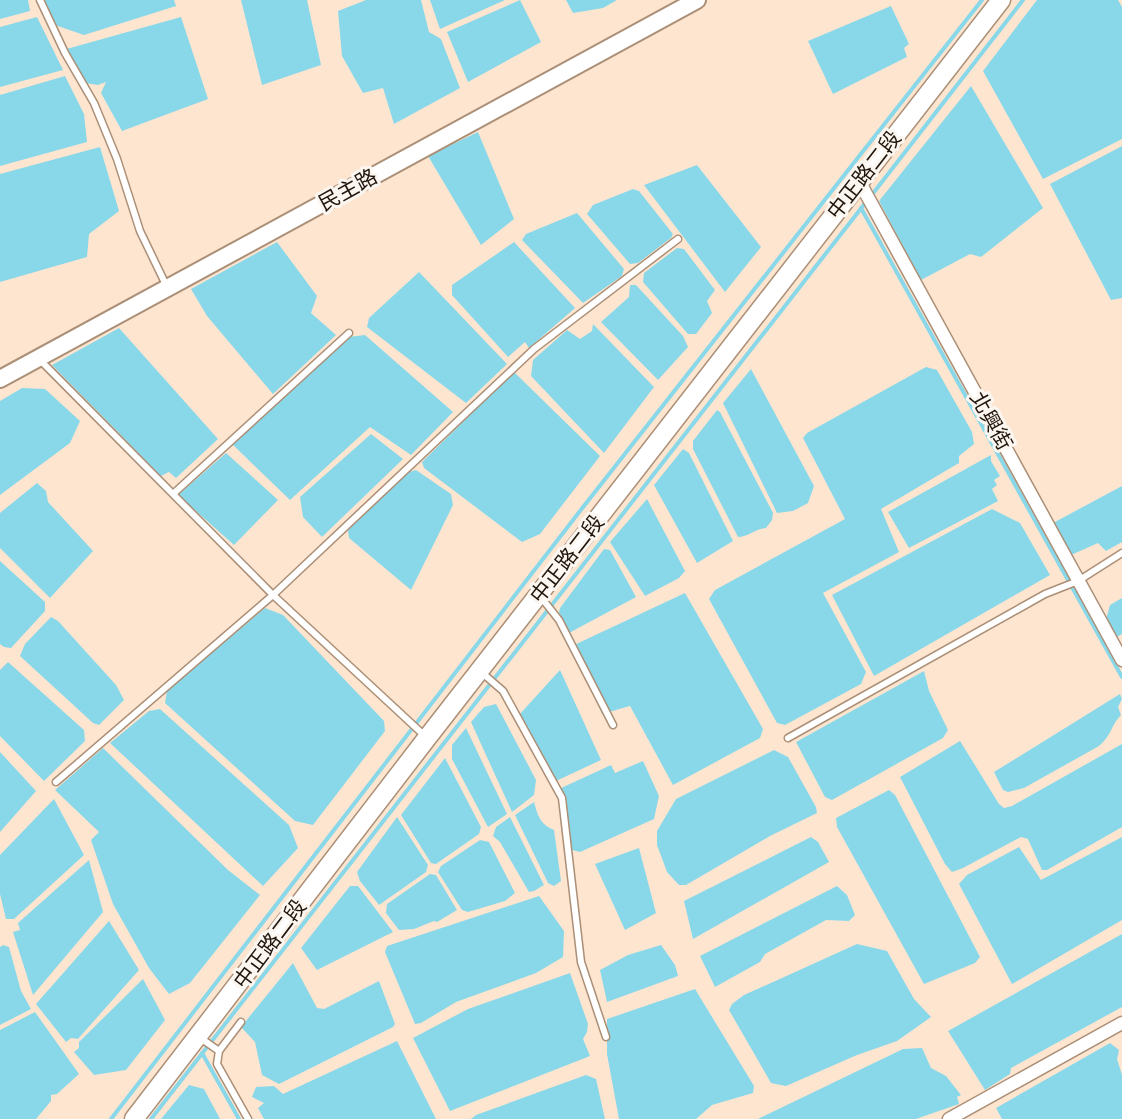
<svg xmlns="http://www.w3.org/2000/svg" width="1122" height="1119" font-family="Manrope,'Noto Sans TC',sans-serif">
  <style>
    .water { fill: #88d8ea }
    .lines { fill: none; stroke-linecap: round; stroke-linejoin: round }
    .stream { stroke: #88d8ea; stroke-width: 4 }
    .service-casing { stroke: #ab8f76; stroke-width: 9 }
    .minor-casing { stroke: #ab8f76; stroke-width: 15 }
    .tertiary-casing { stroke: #ab8f76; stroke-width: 20 }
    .secondary-casing { stroke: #ab8f76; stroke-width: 21 }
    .service { stroke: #fff; stroke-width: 6 }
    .minor { stroke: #fff; stroke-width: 12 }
    .tertiary { stroke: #fff; stroke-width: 16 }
    .secondary { stroke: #fff; stroke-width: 18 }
    .labels { text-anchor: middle; stroke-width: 6; stroke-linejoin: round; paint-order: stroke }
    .street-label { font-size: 21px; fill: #21160d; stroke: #fcf6f1 }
  </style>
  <rect width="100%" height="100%" fill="#fee5d0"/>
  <path class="water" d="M0 0H28L30 11 0 19Z
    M44 0H174L176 6 84 35 52 24Z
    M241 0H307L321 65 262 85Z
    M366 0H421L429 32 441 39 460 88 394 124 383 88 363 93 342 56 338 11Z
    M430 0H505L440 29Z
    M520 0 541 42 468 82 447 32Z
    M566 0H617L603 8 573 13Z
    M1037 0H1118L1122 7V139L1043 179 983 71Z
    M891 6 909 44 904 48 907 57 833 94 808 41Z
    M37 17 63 70 0 87V27Z
    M181 17 208 99 122 131 101 93 106 82 98 85 85 83 63 50Z
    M65 76 84 114 87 142 0 166V95Z
    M971 86 1043 208 981 257 970 254 921 280 879 201Z
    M478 132 514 219 481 245 428 156Z
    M1122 146V298L1111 300 1050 184Z
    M100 147 119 211 89 234 87 257 0 282V174Z
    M697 165 761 247 725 292 644 185Z
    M633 189 639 191 673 234 671 238 638 263 630 264 587 214 593 205Z
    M577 213 624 269 622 276 583 303 522 240 526 234Z
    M277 242 317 296 311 313 336 335 273 394 207 316 191 289Z
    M514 242 575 308 529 348 525 342 508 357 452 295V285Z
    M677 248 684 249 715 290 707 301 712 313 696 334H688L643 282 644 273Z
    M419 272 507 364 466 403 367 327 369 318Z
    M630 285H636L683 336 688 347 658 380 601 322 629 297Z
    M593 324 654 387 604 453 531 376 533 360 567 330 580 339 592 331Z
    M119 328 218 439 176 478 169 472 161 476 52 365Z
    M365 335 453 412 411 455 370 427 290 500 232 444 348 337Z
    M926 367 937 370 972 432 974 444 959 456V463L881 509 899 552 823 593 866 672 861 684 785 725 777 723 709 599 715 590 845 519 803 438 807 433Z
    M751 369 814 486 808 503 793 511 777 513 723 403Z
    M514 372 600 456 540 534 522 542 424 468 422 462Z
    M22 388 45 389 80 421 70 443 0 495V401Z
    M717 410 720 412 773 513 772 520 766 528C755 529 748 537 738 537L693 449V441Z
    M371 434 403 459 322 537 303 517 300 497Z
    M683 449 689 453 733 541 697 563 654 485Z
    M226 453 278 500 234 545 178 495Z
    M991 455V461L1000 476 994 480 997 485 992 489 998 501 909 548 888 512Z
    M416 470 451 494 453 505 411 590 349 538 348 530 409 472Z
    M37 483 46 491 48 502 93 551 50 598 0 548V513Z
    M1122 486V542L1106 551 1098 543 1071 555 1053 523Z
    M647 499 685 571 679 578 645 596 610 542Z
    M992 509 1020 523 1050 575 874 676 832 595Z
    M604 549 610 550 636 597 569 633 559 612 560 608Z
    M0 561 45 602V611L11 648 4 647 0 644Z
    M685 593 763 729 760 738 673 785 630 706 602 714 572 646Z
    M1122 598V634L1115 638 1106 620 1110 605Z
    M265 608 283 615 384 721 385 731 313 825 295 821 165 703 167 691Z
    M51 617 58 621 116 685 124 700 99 725 93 723 20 656 25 644Z
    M8 662 84 730 85 741 44 781 0 736V670Z
    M560 670 601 760 556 781 519 715Z
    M924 671 929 691 948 730 943 738 832 800 825 797 796 742Z
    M1120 694 1122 699 1118 707 1121 715C1110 727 1112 735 1099 746L1024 788 1008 792 1003 790 994 772Z
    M496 704 536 780 534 795 512 812 471 722 484 707Z
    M160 709 289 825 298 848 263 886 110 743 149 711Z
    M466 728 507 814 488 827 452 759V745Z
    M960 741 999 804 1004 808 1012 806 1122 744V827L1047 870H1042L1028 839 1021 837 963 868 952 872 945 864 900 777Z
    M103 748 228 870 260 895 190 983 169 994 149 968 113 904 91 840 99 832 55 790Z
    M774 750 788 757 816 807 817 813 770 836 686 885H679L667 872 657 845V831L676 799Z
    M0 752 36 791 0 832Z
    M445 758 481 827 479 834 436 864 431 863 401 815Z
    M643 761 659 796 654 819 580 852 572 850 567 843 559 789 611 765 615 773Z
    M889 790 895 795 980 957 975 963 924 984 837 827 836 818Z
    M54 799 84 855 14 919H6L0 894V855Z
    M534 802C538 816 540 824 554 830L561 881 554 886 548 883 515 815Z
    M397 817 428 865 426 872 379 905 360 881 357 872Z
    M510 817 544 885 534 891 529 892 500 842 493 836 496 827Z
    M811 837 818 842 829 862 693 939 684 901Z
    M1122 837V920L1012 984 959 884 967 875 1019 847 1041 880Z
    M480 840 489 842 515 893 505 901 468 912 462 910 438 872 441 866Z
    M639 848 656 913 625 930 595 864Z
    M89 860 103 912 33 995 13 932 20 930 18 923Z
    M430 874 436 875 457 910 437 922 434 921 414 929 399 930 386 913 387 904Z
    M350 886H358L393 932 317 970 301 948Z
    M837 886 847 895 855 915 849 921 826 920 765 954 760 962 715 987 700 956Z
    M539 896 564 931 563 957 536 973 456 1002 421 1023 415 1024 385 952 387 946Z
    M109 921 139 970 78 1039 71 1038 66 1042 36 1004Z
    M1122 934V1007L1011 1068 1010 1074 985 1090 948 1031Z
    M857 944 887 951 914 999 931 1017 897 1041 857 1055 786 1086 771 1083 729 1010 732 1004 744 995Z
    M3 945 9 947 21 991 31 1009 0 1025V947Z
    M661 945 675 965 678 976 607 1002 600 970 628 955Z
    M293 963 317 1008 324 1009 379 981 395 1024 393 1027 279 1084 262 1075 255 1042 241 1027Z
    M570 973 588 1024 587 1032 583 1039 590 1056 450 1111 413 1038 468 1009Z
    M143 979 165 1020 126 1070 94 1075 74 1052 79 1048V1042Z
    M695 989 754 1086 753 1093 712 1105 696 1119H619L607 1054V1019Z
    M35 1012 79 1074 57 1094 51 1095V1101L36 1119H0V1030Z
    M397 1041 436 1119H264L258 1108 264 1103 252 1097 256 1087 274 1086 283 1094Z
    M1110 1043 1119 1050 1117 1059 1122 1075V1119H1002L996 1108Z
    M922 1048 931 1068 946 1076 961 1095 957 1097 959 1104 916 1119H758L903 1049Z
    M586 1075 596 1079 605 1119H471L476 1115Z
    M189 1085 204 1089 220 1119H161Z"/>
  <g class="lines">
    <path class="stream" d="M871 196 1023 0
      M861 208 1122 677
      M202 1053 239 1119
      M111 1119 580 511 982 0
      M151 1119 866 202"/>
    <defs>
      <path id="service" d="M40 0 65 53 94 103 117 159 140 231 167 287
        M39 359 273 595 426 737
        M173 494 349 333
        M540 596 559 620 613 725
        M480 671 503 691 562 798 581 962 606 1037
        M788 738 1045 594 1078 581 1122 553
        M56 782 273 595 534 349 678 239
        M241 1022 219 1051 217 1064 248 1119
        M199 1037 219 1051"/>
      <path id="minor" d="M859 181 1122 660
        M949 1119 1122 1023"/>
      <path id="tertiary" d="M0 379 697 0"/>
      <path id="secondary" d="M134 1119 427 738 1001 0"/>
    </defs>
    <use href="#service" class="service-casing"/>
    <use href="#minor" class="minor-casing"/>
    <use href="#tertiary" class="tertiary-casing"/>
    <use href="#secondary" class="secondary-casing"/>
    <use href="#service" class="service"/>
    <use href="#minor" class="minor"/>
    <use href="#tertiary" class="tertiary"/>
    <use href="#secondary" class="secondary"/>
  </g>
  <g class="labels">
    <g class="street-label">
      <text transform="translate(864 175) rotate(-52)" y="7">中正路二段</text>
      <text transform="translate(348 190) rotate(-29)" y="7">民主路</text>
      <text transform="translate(991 421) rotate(61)" y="7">北興街</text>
      <text transform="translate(567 559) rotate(-52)" y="7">中正路二段</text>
      <text transform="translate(270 944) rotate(-53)" y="7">中正路二段</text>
    </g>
  </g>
</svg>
